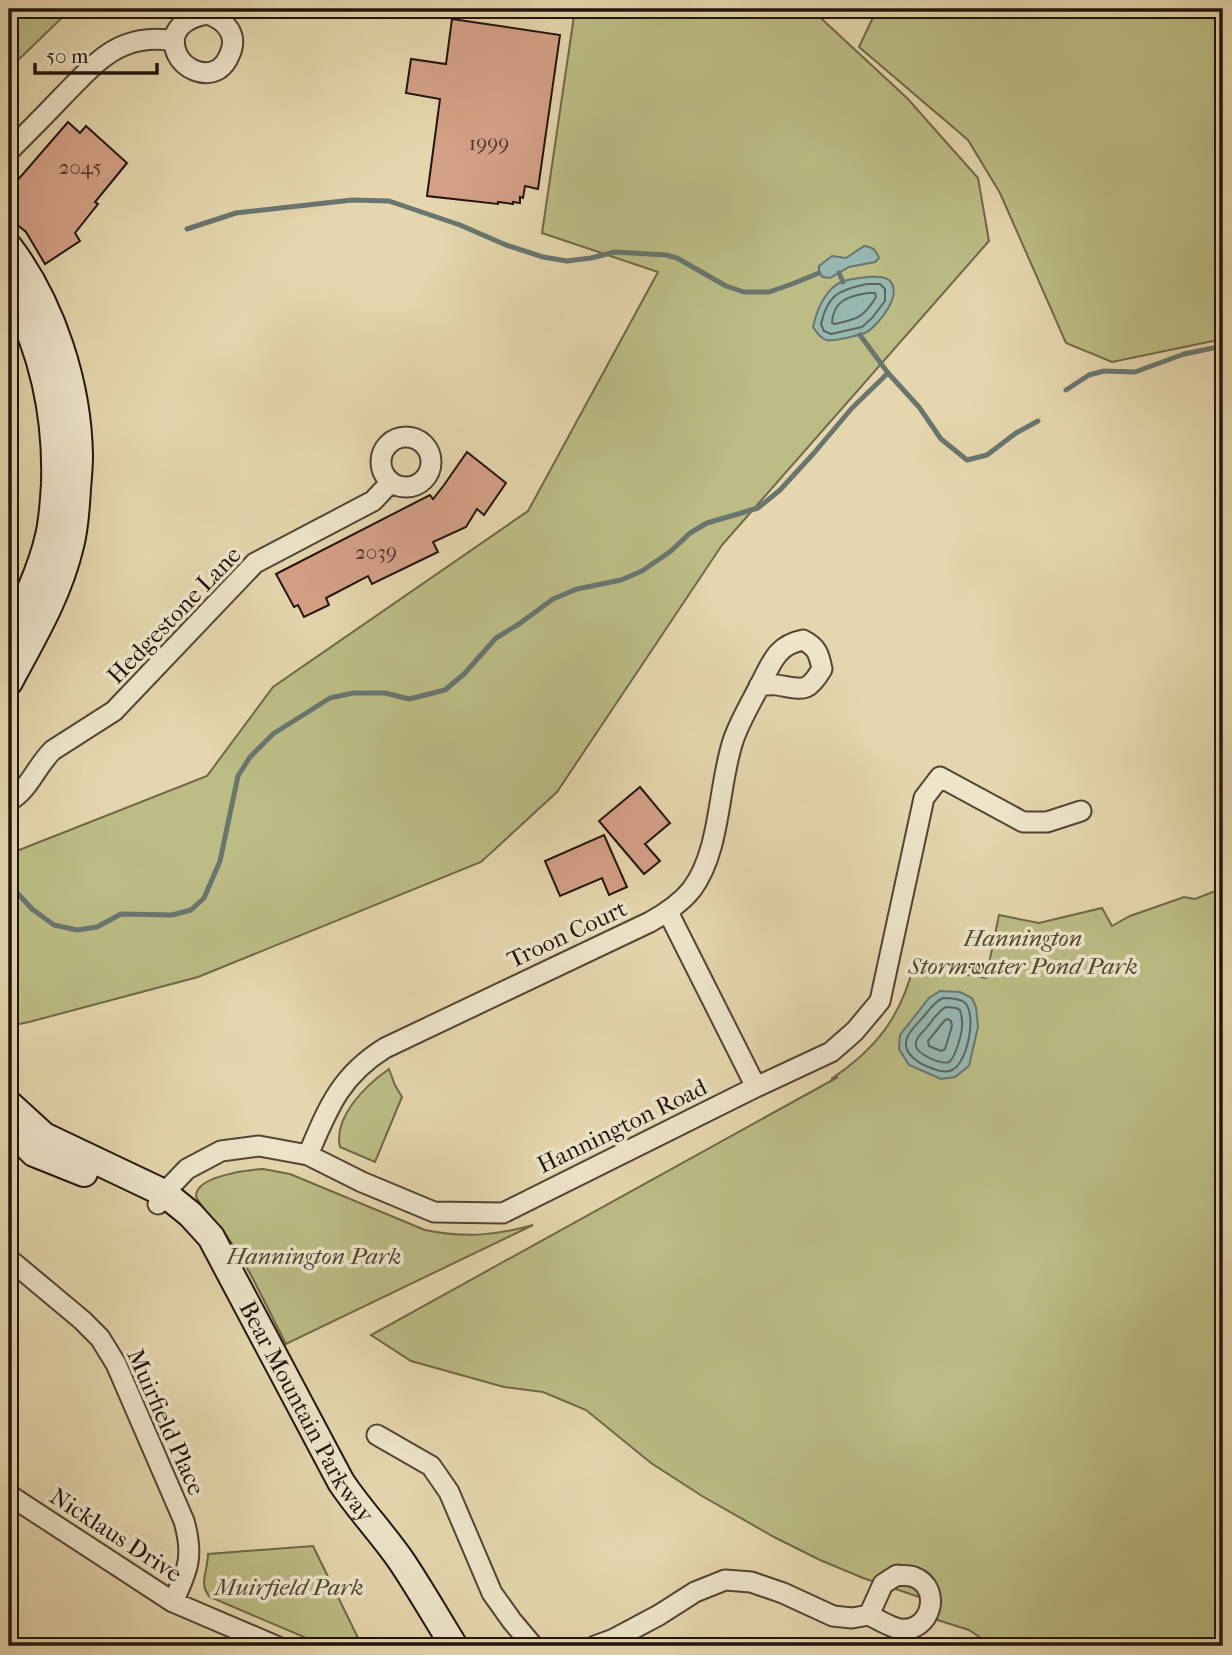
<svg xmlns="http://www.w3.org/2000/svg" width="1232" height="1655" font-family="'IM FELL French Canon',serif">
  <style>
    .green { fill: #bcbc84; stroke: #6f6848; stroke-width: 2 }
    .water { fill: #97b7b1; stroke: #68766f; stroke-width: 2 }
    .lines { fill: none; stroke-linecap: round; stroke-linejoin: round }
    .shore { stroke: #5c665f; stroke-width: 2 }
    .stream { stroke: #68766f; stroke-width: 5 }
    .building { fill: #d4a087; stroke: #22140d; stroke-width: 2 }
    .street-casing { stroke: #534435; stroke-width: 23 }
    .secondary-casing { stroke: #22140d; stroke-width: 30 }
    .street { stroke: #eee4ca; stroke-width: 19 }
    .secondary { stroke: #eee4ca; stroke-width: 26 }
    .labels { text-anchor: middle; stroke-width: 7; stroke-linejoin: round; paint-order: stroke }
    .number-label { font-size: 21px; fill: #4e372c }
    .street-label { font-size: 24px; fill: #22140d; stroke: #eee4ca }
    .park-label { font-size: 24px; font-style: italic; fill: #504631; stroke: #eee4ca }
  </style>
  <rect width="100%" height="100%" fill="#e5d6ad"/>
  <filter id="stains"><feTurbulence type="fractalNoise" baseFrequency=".00286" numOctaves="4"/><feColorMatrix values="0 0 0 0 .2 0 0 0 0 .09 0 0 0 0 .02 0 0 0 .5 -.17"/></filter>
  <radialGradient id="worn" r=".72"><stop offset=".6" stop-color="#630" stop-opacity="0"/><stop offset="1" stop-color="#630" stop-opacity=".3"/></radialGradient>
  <path class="green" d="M9 9H71L9 69Z
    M541 9H811L907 98 978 178 989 241 722 545 557 792 481 862 198 977 29 1022 9 1026V854L207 776 273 687 528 511 658 272 542 233 574 16Z
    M877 9H1223V339L1112 362 1066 343 1000 193 968 140 859 47Z
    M1223 888V1646H993L969 1630 928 1617 931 1601 863 1578 820 1560 774 1537 702 1496 651 1463 586 1410 543 1392 504 1387 411 1361 371 1335 838 1077 831 1079C876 1049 901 1017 914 964L986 978 999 915 1039 923 1102 908 1112 926 1130 916 1184 897 1195 899Z
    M389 1069 395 1085 402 1097 375 1162 340 1147C333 1117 366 1085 389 1069Z
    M263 1169 290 1174 425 1230C464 1238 494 1236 533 1225L286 1344C267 1308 250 1268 226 1235 220 1227 197 1203 196 1196 196 1176 248 1170 263 1169Z
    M313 1546 362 1646H325L210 1597C198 1585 208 1570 208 1554Z"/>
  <path class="water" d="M864 246C873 247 876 250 879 258L875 262 849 267 830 278 823 277 819 273V266L832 256 846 258Z
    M867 277C873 277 883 275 889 280 904 294 879 324 867 332 861 335 853 336 846 338 828 342 823 343 813 327 817 309 826 287 844 281 851 279 859 278 867 277Z
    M940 991 960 992 972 998 976 1007 978 1027 969 1066 955 1077 941 1079 909 1065 899 1049 900 1035 929 998Z"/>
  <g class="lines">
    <path class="shore" d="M867 284H880L885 289V301L872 318 862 327 831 334 824 331 821 324C828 294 839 290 867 284Z
      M868 293H875L876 297C864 317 858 319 835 324L832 323C833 300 849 296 868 293Z
      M943 998C950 998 958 998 964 1002 978 1013 967 1064 952 1070 944 1074 934 1069 926 1066 915 1061 902 1051 907 1038 910 1030 919 1022 924 1016 930 1009 934 1002 943 998Z
      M946 1007 956 1008 960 1010C961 1015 963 1021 962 1026 962 1033 955 1059 949 1062 941 1065 917 1054 916 1046 914 1039 923 1032 927 1027 933 1020 938 1011 946 1007Z
      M948 1019 951 1021 952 1026 945 1049 941 1051 929 1046 928 1041 945 1020Z"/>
    <path class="stream" d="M187 229 236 213 352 200 389 201 460 225 506 245 543 257 567 261 591 258 615 252 666 255 677 258 726 286 744 292H769L792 284 819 273
      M839 273 843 282
      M860 335 888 373 919 407 941 439 967 460 987 455 1016 433 1038 421
      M1066 390 1089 375 1104 371 1135 372 1184 354 1223 346
      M9 884 32 909 54 925 77 930 97 927 121 914 172 915 191 910 204 898 220 861 238 776 250 757 273 734 330 698 353 693H385L409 699 445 690 464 674 496 638 519 624 553 599 577 589 621 580 642 571 671 551 690 533 707 523 758 508 780 490 814 453 852 408 888 373"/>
  </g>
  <path class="building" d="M452 19 560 35 538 189 525 186 523 198 520 197V203L513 202V204L498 202V204L427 196 440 99 406 93 411 59 446 64Z
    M68 122 80 133 86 126 127 163 95 202 98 204 75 233 80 241 45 264 26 232 9 218V190Z
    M467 452 506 483 484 515 477 509 466 527 433 542 438 552 372 584 368 576 326 598 329 605 304 617 298 605 294 607 276 574 430 495 433 499 444 485Z
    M640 787 670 823 645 844 660 861 644 874 599 821Z
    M604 835 627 887 609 895 602 878 560 896 545 861Z"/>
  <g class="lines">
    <defs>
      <path id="street" d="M208 14C227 21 239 36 229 56 227 61 223 66 219 69 204 78 184 69 177 54 167 30 186 17 208 14Z
        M9 151C27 133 45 115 62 97 81 78 101 54 125 45 141 39 158 38 174 41
        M381 462a25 25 0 1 1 50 0a25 25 0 1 1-50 0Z
        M9 801C30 789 36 766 53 750L114 711 255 563 373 501 390 483
        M668 912 756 1087
        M308 1155C328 1108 340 1076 385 1048L650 922C666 913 681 903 692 889 721 850 718 786 733 741 739 722 752 701 761 683 772 662 777 645 803 640 817 647 819 654 822 669 807 694 803 689 777 685 771 684 765 685 759 686
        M158 1204 164 1193 187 1169 221 1151 259 1146 308 1155 362 1182 434 1212 503 1213 756 1087 831 1052 855 1031 880 1001 924 798 940 777 1023 822H1047L1081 811
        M9 1259 82 1320 100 1338 116 1364 184 1521C194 1556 188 1570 173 1602
        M377 1435 431 1466 449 1492 492 1593 512 1621 533 1646
        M9 1495 173 1602 276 1646
        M897 1575C902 1576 909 1575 914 1577 943 1588 931 1633 900 1629 892 1628 877 1619 869 1615L883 1584Z
        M595 1646 614 1639 659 1615 695 1592 725 1580 751 1582 783 1593 833 1616 852 1618 869 1615"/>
      <g id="secondary">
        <path d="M9 247C52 304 78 384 79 456 79 467 78 477 77 488 76 507 75 527 70 546 58 596 33 637 9 682"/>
        <path d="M9 289C43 347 57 416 55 483 54 501 53 519 49 536 41 571 25 603 9 635"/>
        <path id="s1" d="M9 1104 44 1136 164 1193 190 1214 211 1237 341 1482C359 1509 381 1532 400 1559 419 1587 436 1617 454 1646"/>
        <path d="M9 1128 34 1153 84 1173"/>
      </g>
    </defs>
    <use href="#street" class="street-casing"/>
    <use href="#secondary" class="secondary-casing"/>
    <use href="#street" class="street"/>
    <use href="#secondary" class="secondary"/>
  </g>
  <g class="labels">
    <g class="number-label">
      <text x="489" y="150">1999</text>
      <text x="80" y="174">2045</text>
      <text x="376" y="559">2039</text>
    </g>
    <g class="street-label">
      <text transform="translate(174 615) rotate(-46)" y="8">Hedgestone Lane</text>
      <text transform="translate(567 934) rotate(-25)" y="8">Troon Court</text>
      <text transform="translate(622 1126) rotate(-26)" y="8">Hannington Road</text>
      <text dy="8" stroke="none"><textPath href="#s1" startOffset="444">Bear Mountain Parkway</textPath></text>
      <text transform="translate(166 1422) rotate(66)" y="8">Muirfield Place</text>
      <text transform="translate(116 1535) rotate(33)" y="8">Nicklaus Drive</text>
    </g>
    <g class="park-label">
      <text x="1023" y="946">Hannington<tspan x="1023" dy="28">Stormwater Pond Park</tspan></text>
      <text x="314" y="1264">Hannington Park</text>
      <text x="289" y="1595">Muirfield Park</text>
    </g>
  </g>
  <rect width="1232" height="1655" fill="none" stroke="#e5d6ad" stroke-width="35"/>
  <rect x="10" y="10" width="1211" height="1634" fill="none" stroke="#22140d" stroke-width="3.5"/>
  <rect x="18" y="18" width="1197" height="1620" fill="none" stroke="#22140d" stroke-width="2"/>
  <path d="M35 63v10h122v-10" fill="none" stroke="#22140d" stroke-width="3.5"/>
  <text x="46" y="63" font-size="21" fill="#22140d" stroke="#eee4ca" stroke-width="5" paint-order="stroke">50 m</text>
  <rect width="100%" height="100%" filter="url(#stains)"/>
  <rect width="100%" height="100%" fill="url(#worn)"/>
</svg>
